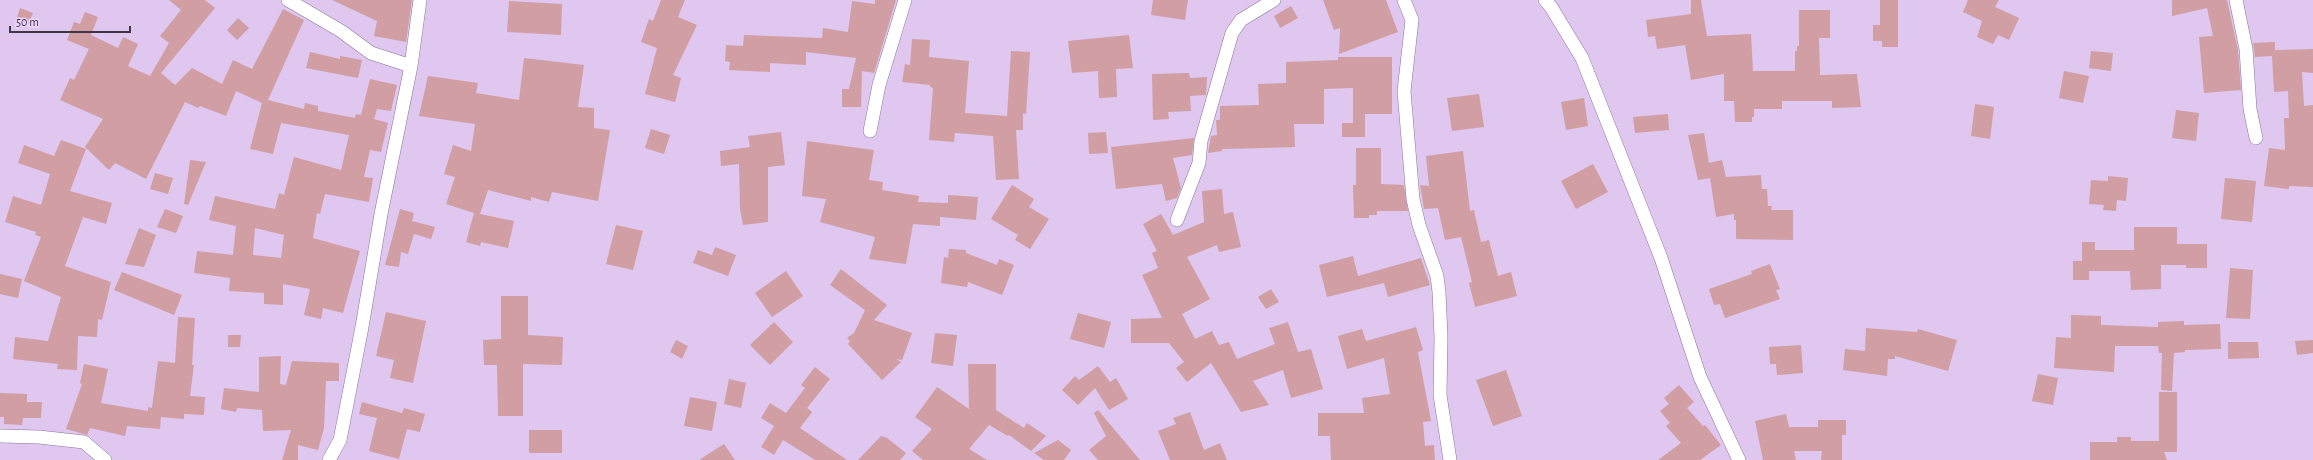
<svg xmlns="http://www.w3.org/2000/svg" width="2313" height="460" font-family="'Alegreya Sans',sans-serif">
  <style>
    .building { fill: #d09ea3; fill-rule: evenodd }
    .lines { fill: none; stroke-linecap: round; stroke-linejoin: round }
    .street-casing { stroke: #8b759a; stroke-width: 14 }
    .street { stroke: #fff; stroke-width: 13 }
  </style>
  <rect width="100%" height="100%" fill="#dfc7ef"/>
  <path class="building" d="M169 0H205L215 8 161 73 175 85 192 68 222 84 233 60 252 69 283 9 304 20 268 100 304 109 305 103 318 106V111L355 118 356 114 361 115 370 79 397 85 391 111 377 109 374 119 388 123 381 152 370 150 364 177 373 178 369 202 325 194 320 214 317 213 313 238 360 251 343 313 323 308 321 319 304 315 310 289 283 284V305L264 304V293L229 291 230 278 194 273 197 251 233 255 236 226 209 220 215 196 275 209 279 193 284 195 294 157 341 170 349 135 281 123 273 154 250 149 262 103 236 91 226 116 200 106 198 108 185 102 146 179 115 163 109 170 85 147 103 119 60 100 70 78 74 80 89 49 67 40 74 22 80 24 85 12 98 17 91 35 118 48 123 37 138 44 128 66 150 76 169 43 160 36 181 10ZM255 228 284 235 281 258 253 255Z
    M332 0H412L406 42 374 36 377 21Z
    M661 0H685L678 17 697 25 673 75 681 78 675 102 645 94 657 48 641 42 649 19 653 21Z
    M875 0H896L874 73 862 71 861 107H842V89H849L856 58 806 52V65L770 63V72L729 70 730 62 725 61 726 45 743 46 744 35 822 38 823 28 848 32 852 1 875 4Z
    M1153 0H1188L1185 20 1151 15Z
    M1323 0H1386L1398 32 1339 54 1340 28 1334 30Z
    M1691 0H1701L1707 36 1751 34 1753 71H1795V51H1797V46H1799V10H1830V38H1819L1820 75 1857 74 1861 107 1832 108V101H1782V109H1754V117H1752V122H1735L1734 101H1724V74L1691 80 1685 45 1657 49 1655 36 1648 37 1646 20 1691 14Z
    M1880 0H1898V47H1882V41H1873V25H1880Z
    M1968 0H1999L1995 7 2019 18 2009 40 1998 35 1993 44 1977 37 1982 21 1963 12Z
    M2172 0H2227L2238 50 2241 90 2204 93 2199 37 2213 36 2207 8 2172 16Z
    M509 1 562 4 561 35 507 32Z
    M1291 6 1298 18 1280 28 1274 16Z
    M20 8 33 13 28 25 16 21Z
    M238 18 249 28 237 40 227 30Z
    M1129 35 1133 68 1116 69 1117 97 1099 98 1098 71 1072 73 1068 41Z
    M912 39 930 40 929 57 969 61 965 113 1007 116 1011 51 1030 52 1026 114 1023 113V130H1016L1019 179 996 180 993 136 955 133 954 142 929 140 933 88 930 87V85L902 82 905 64 910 65Z
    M2275 42V50L2313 49V73L2302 72 2304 106 2313 105V187L2289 186V189L2264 186 2269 148 2285 150 2284 118H2289L2288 91 2274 92 2272 56 2255 57 2253 43Z
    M2091 51 2113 53 2111 71 2089 68Z
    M310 52 340 59V56L362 60 358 78 306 68Z
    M1338 57H1392V114H1365V137H1342V123H1353V88L1324 89V124H1294L1295 147 1222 149V151L1208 153 1211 136 1217 135 1216 120H1220V106L1259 105 1258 84 1286 83V62L1338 60Z
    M524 58 584 65 578 107 594 108V128L610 130 598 201 552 192 549 202 531 197V201L488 190 480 214 514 221 508 248 481 242 480 246 466 242 474 213 446 204 455 177 444 174 453 145 471 151 475 124 419 116 428 76 478 83 476 93 519 100Z
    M2064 71 2089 76 2083 103 2059 98Z
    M1189 73 1190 78 1207 77 1206 95 1190 96 1191 111 1168 112 1169 119 1153 120 1152 74Z
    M1479 94 1484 127 1452 131 1447 98Z
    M1584 98 1588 126 1566 130 1561 102Z
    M1975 104 1994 107 1990 139 1971 136Z
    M2176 110 2199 113 2196 141 2172 138Z
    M1668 114 1669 130 1635 133 1633 117Z
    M651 129 670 135 664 154 645 148Z
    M781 132 785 165 768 167V222L743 225 740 209 739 164 721 166 720 151 750 147 748 136Z
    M1106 132 1108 153 1089 154 1088 133Z
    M1704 133 1709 163 1722 160 1726 177 1761 175 1762 189H1767L1768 206H1772L1771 210H1793V240L1736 239V220H1734V214L1716 217 1710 178 1698 180 1688 135Z
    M1194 138 1192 155 1173 158 1181 188 1177 198 1166 201 1162 184 1116 189 1111 147Z
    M61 140 86 149 70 191 112 203 106 224 83 217 65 266 111 282 102 320 98 319 97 337 78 336 77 370 57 369 58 364 13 359 15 337 48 341 61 297 24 281 41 237 35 235 36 232 5 222 13 196 41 205 50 174 18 163 24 145 54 156Z
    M807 141 874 150 869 180 883 182 882 190 919 196 918 202 948 203V195L978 197 976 220 940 217V226L913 224 906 264 869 259 875 237 820 222 826 199 802 196Z
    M1356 148H1381V184L1404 185 1408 211H1377V215H1369V218H1354L1353 185H1356Z
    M1463 151 1470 211 1474 210 1481 242 1489 240 1498 276 1511 272 1517 296 1475 307 1469 283 1472 282 1461 237 1445 240 1438 208 1424 209 1420 185 1429 186 1426 156Z
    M190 160 206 162 188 205 184 204Z
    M1593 164 1608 192 1576 209 1561 181Z
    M155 173 173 178 168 194 150 189Z
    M2108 176 2128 178 2126 201 2117 200 2116 211 2103 210 2104 205 2089 204 2091 180 2108 181Z
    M2225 178 2256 181 2252 222 2221 219Z
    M1012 185 1034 199 1029 207 1049 219 1030 249 1015 240 1018 235 991 219Z
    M1222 189 1224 214 1233 212 1241 247 1219 252 1217 245 1187 257 1210 299 1182 314 1195 339 1212 331 1219 345 1229 342 1237 359 1275 344 1269 328 1288 322 1298 352 1311 349 1323 389 1291 398 1283 370 1253 381 1269 405 1241 412 1211 363 1187 382 1176 368 1184 362 1169 343H1131V319L1162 318 1142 275 1158 268 1152 253 1157 251 1143 224 1161 214 1173 235 1204 222 1202 191Z
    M165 209 183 216 176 233 157 227Z
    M400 209 414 213 412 221 435 227 431 239 414 234 408 254 401 252 399 267 385 265Z
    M616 225 643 231 633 270 606 264Z
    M2134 227H2177V244H2207V268H2186V265H2161V289L2131 290 2130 271H2089V280H2073V261H2082V242H2095V250H2134Z
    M139 228 156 235 144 267 125 264Z
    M715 247 736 255 728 276 693 263 698 250 712 255Z
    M949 249 966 250V253L997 265 999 259 1014 265 1002 295 968 282 967 287 941 283 944 257 948 258Z
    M1353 256 1358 276 1421 258 1430 285 1388 297 1384 283 1327 297 1319 265Z
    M1770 264 1780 289 1776 290 1780 299 1725 318 1720 304 1714 305 1709 289 1752 274 1751 271Z
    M2230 268 2253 270 2250 319 2226 318Z
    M841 269 887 305 874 320 912 333 902 360 896 359 901 362 882 380 848 344 850 341 847 338 854 333 865 310 830 285Z
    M786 271 803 296 772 317 755 293Z
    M122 272 182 295 174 315 114 290Z
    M0 274 22 279 18 298 0 294Z
    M1271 289 1279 302 1266 309 1258 297Z
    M501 296H528V335L563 337 562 365 523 364V416H498L497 365H484L483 340 501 339Z
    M386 312 426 321 413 383 390 378 394 360 376 356Z
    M1078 313 1111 322 1104 348 1070 339Z
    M2071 315 2101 316V325L2158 327V322L2184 321V325L2220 324 2221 349 2185 350V352L2174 353 2172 391 2161 390 2162 353H2159L2158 346H2115L2114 372 2054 368 2056 337 2071 338Z
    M178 317 195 318 192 365H194L190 396 205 397 204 415 184 414V419L161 417 160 429 127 426 125 436 90 428 87 435 66 429 82 384 80 383 84 364 108 369 101 403 148 411V407L152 408 158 361 175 363Z
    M774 322 793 342 770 365 750 345Z
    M1416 327 1423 350 1418 352 1431 421 1423 422 1425 446 1434 445 1435 460H1331L1330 436H1318V413H1364L1362 398 1390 394 1384 358 1347 369 1338 336 1362 329 1366 341Z
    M1866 328 1917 332 1918 329 1957 340 1948 371 1895 356V359H1888L1887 376 1843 370 1845 349 1865 351Z
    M935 333 957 335 953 366 931 363Z
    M228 335H241L240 347H228Z
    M676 340 688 346 682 359 670 352Z
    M2313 340V353L2297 355 2295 341Z
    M2228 342H2258L2259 358 2228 359Z
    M1801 345 1803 373 1777 375 1776 364H1770L1769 347Z
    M281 356 280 384 286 385 292 361 339 363V381H326L324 428 318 450 298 445V460H282L291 430 263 431 262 410 237 408 236 412 221 409 224 388 259 392V357Z
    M968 364H996V410L1024 428 1027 423 1046 436 1031 451 1009 435 1008 436 989 425 969 449 987 460H923L912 451 932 429 915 417 937 387 969 409Z
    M1098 366 1110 382 1116 378 1128 399 1109 410 1095 388 1078 405 1062 390 1075 376 1079 380Z
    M815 367 830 379 807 408 812 412 800 428 847 460H815L783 440 774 455 761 447 774 426 761 418 770 403 786 413 805 388 801 385Z
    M1506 370 1522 416 1493 426 1476 380Z
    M2038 374 2058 378 2053 405 2032 401Z
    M729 379 746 383 741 408 724 404Z
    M1679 385 1694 402 1687 408 1703 426 1705 425 1721 445 1700 460H1658L1681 443 1666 426 1670 423 1660 411 1669 404 1664 398Z
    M2159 392H2177V452H2164L2167 460H2090V442H2117V437H2131V441H2159Z
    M0 393 27 394V402H42L41 418H23L22 425 4 424V417H0Z
    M690 397 717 402 712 431 684 426Z
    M362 402 402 413 404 408 425 414 420 432 407 429 399 459 369 451 377 418 359 414Z
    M1098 410 1140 460H1098L1089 450 1106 436 1094 413Z
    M1190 412 1204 450 1220 443 1227 460H1170L1158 431 1176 424 1173 418Z
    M1786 414 1789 427H1818V420H1846V435H1842V460H1821L1822 451H1794L1796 460H1763L1755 421Z
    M529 430H562V453H529Z
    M881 436 887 438 906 453 900 460H858Z
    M1058 440 1071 450 1064 460H1044L1034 453Z
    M724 444 735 460H699Z"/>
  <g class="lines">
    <defs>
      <path id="street" d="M288 0 341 31 371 53 411 66
        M1404 0 1412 20 1404 91 1413 199 1419 225 1437 276 1439 292 1441 337 1440 395 1450 460
        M1545 0 1551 7 1582 58 1661 258 1700 377 1739 460
        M2236 0 2246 49 2250 109 2256 138
        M870 131 879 85 905 0
        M1177 220 1199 163 1201 141 1232 33 1241 20 1274 0
        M0 436 39 437 84 442 105 460
        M329 460 340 440 362 327 381 214 411 66 420 0"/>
    </defs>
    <use href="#street" class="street-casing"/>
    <use href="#street" class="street"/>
  </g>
  <path d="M10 26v6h120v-6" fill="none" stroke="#3f3545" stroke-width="2"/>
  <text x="16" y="26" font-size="12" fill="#3f3545" stroke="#ecd4fc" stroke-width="3" paint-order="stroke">50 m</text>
</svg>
